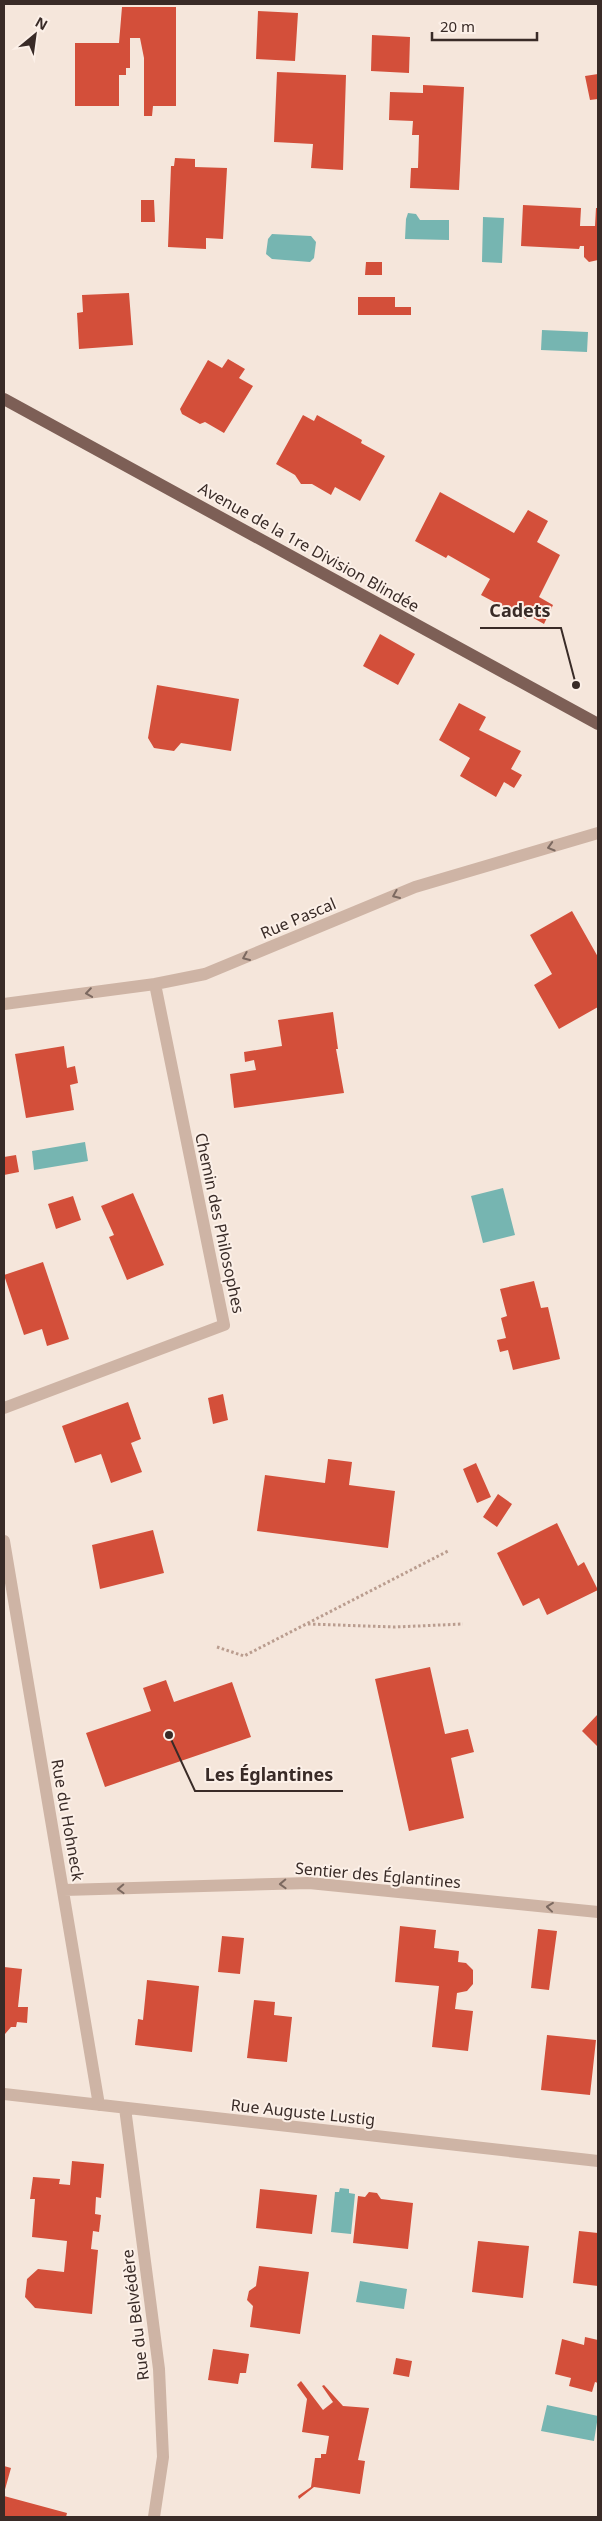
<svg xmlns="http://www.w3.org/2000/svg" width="602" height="2521" font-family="'Noto Sans',sans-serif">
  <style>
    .water { fill: #76b5b1 }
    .building { fill: #d34f3a }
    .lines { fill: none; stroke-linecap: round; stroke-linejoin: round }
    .path { stroke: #ba9d8f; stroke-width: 3; stroke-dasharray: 2.5 2.5; stroke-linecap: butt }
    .minor { stroke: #ceb4a5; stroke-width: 12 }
    .major { stroke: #7d5f56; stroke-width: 12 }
    .oneway { stroke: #7c6960 }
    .labels { text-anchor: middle; stroke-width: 4; stroke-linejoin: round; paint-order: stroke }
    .street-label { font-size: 16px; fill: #392b27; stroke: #fcf0e8 }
    .leader { fill: none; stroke: #392b27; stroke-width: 2 }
    .callout-dot { fill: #392b27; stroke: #fcf0e8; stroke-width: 2 }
    .callout-label { font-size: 18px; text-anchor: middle; font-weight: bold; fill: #392b27; stroke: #fcf0e8; stroke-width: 4; stroke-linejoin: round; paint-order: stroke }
  </style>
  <rect width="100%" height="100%" fill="#f5e6db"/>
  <path class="water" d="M408 213 416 214 420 220H449V240L405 239 406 219Z
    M483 217 504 218 502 263 482 262Z
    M272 234 311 236 316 242 314 258 310 262 272 259 266 254 268 239Z
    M542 330 588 332 587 352 541 350Z
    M85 1142 88 1161 34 1170 32 1151Z
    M503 1188 515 1235 483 1243 471 1196Z
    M340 2188 349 2189V2193L355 2194 351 2234 331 2232 335 2192H339Z
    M360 2281 407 2289 404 2309 356 2302Z
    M547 2405 598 2416 594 2441 541 2431Z"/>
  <path class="building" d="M122 7H176V106H153L152 116H144V58L140 38H130V68H126V75H119V106H75V43H119Z
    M258 11 298 13 295 61 256 59Z
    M372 35 410 37 409 73 371 71Z
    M277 72 346 75 343 170 311 168 313 144 274 142Z
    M598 74V99L590 100 585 76Z
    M423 85 464 87 459 190 410 188 411 168H418L419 135H412L413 121 389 120 390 92 423 93Z
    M175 158 195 159V167L227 168 223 239 206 238V249L168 247 171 166H174Z
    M141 200H154L155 222H141Z
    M523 205 581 208 580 226H595L596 208H598V260L589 262 584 257V246H580L579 249 521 246Z
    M366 262H382V275H365Z
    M129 293 133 345 79 349 77 313 83 312 82 295Z
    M358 297H395V307H411V315H358Z
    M228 359 245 369 239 378 253 386 224 433 205 422 200 424 182 414 180 409 208 360 222 368Z
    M303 415 314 421 317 415 362 440 361 443 385 456 360 501 335 487 331 495 312 484H301L295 475 276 464Z
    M440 492 514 533 528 510 548 521 537 542 560 555 539 597 553 605 544 624 528 615 526 619 481 595 490 579 448 555 446 558 415 541Z
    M380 634 415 654 398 685 363 666Z
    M157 685 239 699 231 751 181 743 174 751 154 748 148 738Z
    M459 703 486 717 479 730 521 751 511 769 522 775 514 788 504 782 496 797 460 776 470 758 439 740Z
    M572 911 598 957V1007L559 1029 534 985 552 974 530 935Z
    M333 1012 338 1049H336L344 1093 234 1108 230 1074 256 1070 254 1060 245 1062 244 1052 282 1046 278 1020Z
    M64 1046 67 1068 75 1066 78 1083 70 1085 74 1110 26 1118 15 1054Z
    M16 1155 19 1172 4 1175V1157Z
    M133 1193 164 1265 127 1280 109 1237 114 1235 101 1206Z
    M73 1196 81 1220 56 1229 48 1204Z
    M43 1262 69 1339 47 1346 42 1329 24 1335 4 1275Z
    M534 1281 541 1308 548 1307 560 1359 513 1370 508 1350 500 1352 497 1340 506 1338 501 1318 507 1316 500 1289Z
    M223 1394 228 1420 213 1424 208 1398Z
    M128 1402 141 1439 131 1443 142 1472 111 1483 101 1454 75 1463 62 1426Z
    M328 1459 352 1462 349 1485 395 1491 388 1548 257 1531 265 1475 325 1483Z
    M476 1463 491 1497 477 1503 463 1469Z
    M498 1494 512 1504 497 1527 483 1517Z
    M557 1523 578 1566 584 1562 598 1590 547 1615 539 1598 523 1606 497 1553Z
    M153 1530 164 1573 100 1589 92 1545Z
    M430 1667 445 1734 468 1729 474 1752 451 1758 464 1818 409 1831 375 1679Z
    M166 1680 174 1702 232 1682 251 1737 105 1787 86 1733 151 1711 143 1688Z
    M598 1714V1747L582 1731Z
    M400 1926 436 1930 434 1948 459 1951 458 1962 466 1963 473 1970V1984L467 1991 457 1993 455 2009 473 2011 468 2051 432 2047 439 1986 395 1982Z
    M538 1929 557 1931 549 1990 531 1988Z
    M222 1936 244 1938 240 1974 218 1972Z
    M4 1967 22 1969 18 2007H28L27 2023 17 2022 16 2027H11L5 2034Z
    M147 1980 199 1986 192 2052 135 2045 138 2019 143 2020Z
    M254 2000 275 2002 274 2015 292 2017 287 2062 247 2058Z
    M547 2035 596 2040 590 2095 541 2090Z
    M72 2161 104 2164 101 2198 96 2197 95 2214 101 2215 99 2232 93 2231 91 2249 98 2250 92 2314 35 2308 25 2297 27 2279 38 2269 64 2272 67 2241 32 2237 35 2199H30L33 2177 60 2179 59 2184 70 2185Z
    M260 2189 317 2195 312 2234 256 2228Z
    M369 2192 377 2193 381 2199 413 2203 408 2249 353 2243 358 2196 365 2197Z
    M579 2231 598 2233V2286L573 2283Z
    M478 2241 529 2246 523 2298 472 2292Z
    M259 2266 309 2272 300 2334 250 2327 253 2306 247 2300 249 2291 256 2286Z
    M585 2337 598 2340V2383L595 2382 592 2392 569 2386 571 2378 555 2374 562 2339 584 2345Z
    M213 2349 249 2354 246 2373H240L238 2384 208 2380Z
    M396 2358 412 2361 409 2377 393 2374Z
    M301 2381 323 2410 333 2402 322 2386 324 2385 343 2406 369 2408 358 2460 365 2461 360 2494 314 2487 299 2499 298 2496 311 2487 315 2458H321V2454H326L329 2436 302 2432 307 2399 297 2385Z
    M4 2466 11 2468 4 2493Z
    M4 2496 67 2513 66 2517H4Z"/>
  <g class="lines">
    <path class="path" d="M308 1624 395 1627 463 1624
      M217 1647 244 1656 448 1551"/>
    <path class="minor" d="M4 1004 155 984 205 974 415 887 598 833
      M4 1408 224 1325 155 984
      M4 1541 99 2105
      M64 1890 309 1883 598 1912
      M4 2094 598 2161
      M125 2108 159 2369 163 2457 154 2517"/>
    <path class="major" d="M4 399 598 724"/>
  </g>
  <defs><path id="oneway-chevron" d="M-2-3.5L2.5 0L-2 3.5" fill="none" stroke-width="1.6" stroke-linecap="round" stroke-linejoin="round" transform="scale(1.25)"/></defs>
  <g class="oneway">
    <use href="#oneway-chevron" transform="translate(551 847) rotate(164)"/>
    <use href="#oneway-chevron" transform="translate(396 895) rotate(157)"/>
    <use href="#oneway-chevron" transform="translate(246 957) rotate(157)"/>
    <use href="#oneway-chevron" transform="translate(89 993) rotate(172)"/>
    <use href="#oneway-chevron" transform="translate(283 1884) rotate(178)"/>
    <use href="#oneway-chevron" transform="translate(121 1889) rotate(178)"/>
    <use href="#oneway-chevron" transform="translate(550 1907) rotate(-174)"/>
  </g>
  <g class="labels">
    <g class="street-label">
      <text transform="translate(309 547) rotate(29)" y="6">Avenue de la 1re Division Blindée</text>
      <text transform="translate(298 918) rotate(-23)" y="6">Rue Pascal</text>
      <text transform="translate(220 1223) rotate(78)" y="6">Chemin des Philosophes</text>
      <text transform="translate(68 1820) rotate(80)" y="6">Rue du Hohneck</text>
      <text transform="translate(378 1875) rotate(5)" y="6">Sentier des Églantines</text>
      <text transform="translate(303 2112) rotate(6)" y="6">Rue Auguste Lustig</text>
      <text transform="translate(135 2315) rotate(-97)" y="6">Rue du Belvédère</text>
    </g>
  </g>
  <path class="leader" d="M576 685L561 628H480M169 1735L195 1791H343"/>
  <g class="callout-dot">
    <circle cx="576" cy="685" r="5"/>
    <circle cx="169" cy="1735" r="5"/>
  </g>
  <g class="callout-label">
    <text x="520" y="617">Cadets</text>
    <text x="269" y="1781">Les Églantines</text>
  </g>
  <rect width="602" height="2521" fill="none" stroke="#392b27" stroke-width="10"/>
  <g transform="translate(35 35) rotate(29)" stroke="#fcf0e8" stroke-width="4" paint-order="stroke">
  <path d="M0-4L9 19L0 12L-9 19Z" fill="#392b27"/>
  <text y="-8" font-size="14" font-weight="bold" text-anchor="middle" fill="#392b27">N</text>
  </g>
  <path d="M432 32v8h105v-8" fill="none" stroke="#392b27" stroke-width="2.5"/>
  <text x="440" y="32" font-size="15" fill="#392b27" stroke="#fcf0e8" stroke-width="4" paint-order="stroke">20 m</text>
</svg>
